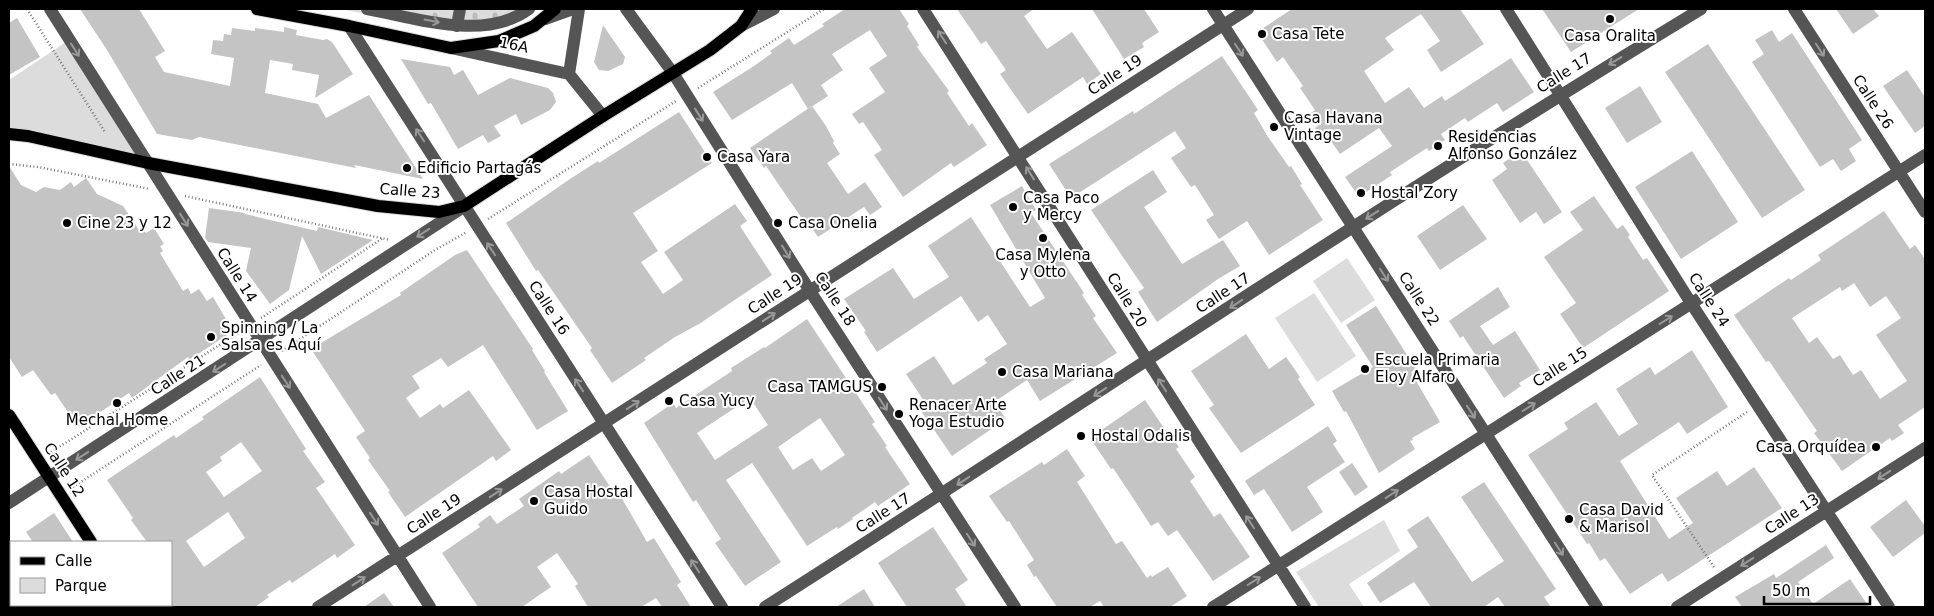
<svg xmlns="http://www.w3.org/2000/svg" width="1934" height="616" font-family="'DejaVu Sans',sans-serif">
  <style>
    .green { fill: #dcdcdc }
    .cemetery { fill: url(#cemetery-stones) }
    .building { fill: #c4c4c4; fill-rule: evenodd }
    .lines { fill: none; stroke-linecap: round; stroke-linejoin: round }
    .major-casing { stroke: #dbdbdb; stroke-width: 14 }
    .path { stroke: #777; stroke-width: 2.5; stroke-dasharray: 1 2.5; stroke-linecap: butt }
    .minor { stroke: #555; stroke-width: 12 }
    .major { stroke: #000; stroke-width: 12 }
    .oneway { stroke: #999 }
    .poi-dot { fill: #000; stroke: #fff; stroke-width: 2 }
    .labels { text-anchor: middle; stroke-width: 4; stroke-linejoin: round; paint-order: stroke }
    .poi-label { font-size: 15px; fill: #000; stroke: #fff; text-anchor: start }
    .street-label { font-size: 15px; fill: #000; stroke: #fff }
  </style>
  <defs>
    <pattern id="cemetery-stones" width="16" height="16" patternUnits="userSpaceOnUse" patternTransform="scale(1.25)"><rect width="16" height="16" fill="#dcdcdc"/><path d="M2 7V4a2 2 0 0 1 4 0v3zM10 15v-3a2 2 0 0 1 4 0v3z" fill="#bbb"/></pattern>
  </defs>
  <rect width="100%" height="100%" fill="#fff"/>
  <path class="green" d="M69 40 148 163 9 134V80Z
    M1347 258 1375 300 1341 323 1313 281Z
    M1314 293 1356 356 1317 382 1275 318Z
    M1384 520 1400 551 1349 584 1364 607H1319L1296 572Z"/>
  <path class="cemetery" d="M340 9H536L525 18 457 31Z"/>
  <path class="building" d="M80 9H139L165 51 155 57 164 72 230 86 234 58 211 54 213 40 223 41 224 34 231 35 232 28 255 31V28L284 32V27L297 30 296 35 323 40 327 39 332 42 353 74 315 98 319 75 292 70 293 64 270 60 265 93 318 104 326 118 369 95 423 179 354 165 356 168 199 137 192 140 157 134 107 50Z
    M845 9H899L909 24 907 26 919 45 917 47 949 91 947 93 969 126 972 123 987 145 954 167 951 163 903 197 874 155 882 150 863 122 859 124 852 114 885 92 869 68 887 56 870 30 832 54 843 70 821 85 828 96 808 109 792 83 732 120 713 92 754 66 772 53 770 51 789 38 794 45 824 26 822 24Z
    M957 9H1034L1024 16 1047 49 1072 32 1101 74 1087 84 1083 77 1028 114 1000 74 1006 70 986 41 981 44Z
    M1092 9H1144L1159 32 1142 43 1144 47 1124 59Z
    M1292 9H1460L1484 44 1441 72 1427 50 1440 41 1421 14 1385 38 1394 50 1364 71 1385 103 1409 87 1424 108 1442 96 1445 101 1511 58 1534 92 1503 112 1497 103 1468 122 1465 118 1441 134 1445 140 1429 151 1427 148 1390 172 1392 175 1359 197 1345 177 1392 146 1379 128 1340 154 1329 138 1324 141 1315 128 1319 125 1311 113 1315 110 1300 88 1303 86 1283 57 1277 62 1257 32Z
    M1542 9H1639L1571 52Z
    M1836 9H1873L1879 16 1853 34Z
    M17 18 40 57 9 75V23Z
    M603 25 625 57 623 64 608 71 599 70 594 62Z
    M1772 30 1779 42 1792 33 1862 140 1849 149 1856 161 1841 171 1833 159 1820 167 1752 62 1764 54 1755 40Z
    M1708 44 1805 190 1762 218 1665 72Z
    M1222 56 1258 110 1254 113 1268 137 1289 167 1291 166 1302 184 1300 185 1323 220 1269 255 1247 221 1219 239 1206 220 1214 215 1195 185 1191 187 1171 158 1186 148 1175 131 1071 198 1049 164 1133 111 1134 114Z
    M401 59 450 67 454 75 463 70 478 95 510 78 548 88 553 93 556 102 550 110 521 125 516 114 494 126 501 136 488 143 483 135 458 149 431 103 428 104Z
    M1907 70 1925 97V126L1915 133 1883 86Z
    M1640 86 1662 122 1627 143 1605 108Z
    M812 106 826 126 834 141 833 143 840 154 827 163 848 194 865 182 882 207 870 215 864 207 818 237 807 221 805 223 766 166 764 168 750 148Z
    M679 112 712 163 633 213 658 251 641 262 663 294 683 280 664 252 735 204 747 221 740 226 772 275 699 324 675 337 644 358 646 360 612 383 590 350 592 348 538 270 536 271 506 223 570 179 598 161 599 163Z
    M1521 151 1562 212 1544 224 1536 212 1520 223 1492 180 1507 169 1503 163Z
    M1692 151 1738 222 1681 259 1635 187Z
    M9 166 21 185 36 192 44 187 60 190 71 182 74 187 86 178 97 194 123 206 141 233 144 231 146 233 154 228 164 244 160 246 163 251 160 253 183 291 188 288 191 294 199 289 207 301 213 297 233 331 189 360 188 357 132 398 129 393 78 427 55 393 51 395 33 370 22 377 9 357Z
    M1153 170 1167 192 1144 207 1182 264 1223 240 1240 266 1218 279 1157 322 1138 292 1144 288 1091 210Z
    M1022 186 1036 210 1031 213 1084 293 1082 295 1096 316 1093 318 1117 353 1040 401 1027 380 994 402 1006 419 952 456 919 408 926 404 906 374 934 356 953 385 987 363 984 359 1007 344 988 315 978 322 961 296 877 352 864 332 866 331 844 299 893 268 914 299 949 277 928 246 971 217 1030 307 1045 298 990 205Z
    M1594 196 1617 229 1623 225 1630 235 1628 237 1643 260 1647 258 1669 291 1583 348 1560 314 1576 303 1544 257 1583 230 1570 212Z
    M1463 205 1487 239 1440 270 1417 236Z
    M209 208 245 213V214L317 231 318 227 373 240 321 274 302 236 289 290 270 304 246 271 251 248 208 242 205 238Z
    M1884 211 1910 249 1915 245 1925 259V407L1898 425 1904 433 1892 441 1890 438 1842 471 1814 433 1817 431 1769 361 1766 362 1734 315 1789 278 1791 280 1821 260 1818 255ZM1854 283 1870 307 1886 296 1901 318 1876 335 1907 381 1880 399 1861 370 1853 375 1840 355 1833 359 1817 337 1809 343 1792 318 1840 287 1842 291Z
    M467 250 533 349 532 350 545 371 544 372 568 411 537 430 483 345 448 367 441 358 412 376 420 388 406 398 420 418 440 404 443 408 469 390 511 450 496 461 493 456 405 517 388 492 390 491 368 460 370 458 356 437 365 431 311 349 401 295 400 293 455 255Z
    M1498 287 1510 307 1480 326 1493 345 1515 331 1540 370 1519 383 1521 386 1504 398 1463 336 1460 338 1449 321Z
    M1376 306 1416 369 1411 372 1440 422 1412 438 1413 440 1410 441 1415 449 1379 473 1346 411 1344 412 1332 391 1373 367 1346 325Z
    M807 319 875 422 872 424 887 446 885 447 910 484 878 506 875 502 852 518 853 519 838 529 837 527 807 546 752 463 726 480 781 562 745 586 715 543 721 539 696 500 693 502 644 423 673 403 676 408 732 371 731 368 764 347 765 348ZM750 398 768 425 715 460 697 433ZM820 418 845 455 821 471 812 458 793 470 778 447Z
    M1246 334 1269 369 1286 357 1300 377 1298 379 1315 405 1241 453 1209 408 1214 405 1191 371Z
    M1692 350 1728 407 1687 434 1679 422 1620 461 1669 539 1693 523 1676 498 1717 471 1727 486 1754 467 1782 508 1668 582 1662 573 1630 594 1605 558 1600 561 1589 543 1587 544 1528 455 1568 429 1564 423 1596 402 1619 436 1638 424 1616 389 1650 367 1655 375Z
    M260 377 306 449 303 451 325 482 316 488 355 545 337 558 335 554 292 583 290 580 267 595 269 597 255 607H171V542H147L131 520 133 518 107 480 174 435 176 438 204 419 202 417ZM241 442 262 471 224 497 206 472 222 461 220 457ZM228 512 245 538 204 567 186 541Z
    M1145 400 1170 437 1171 436 1179 447 1176 449 1195 477 1190 481 1214 517 1220 513 1250 557 1213 581 1177 530 1168 536 1158 522 1151 526 1131 495 1113 468 1111 469 1090 438Z
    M1328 426 1337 441 1333 444 1345 462 1307 487 1323 512 1292 532 1264 489 1254 495 1245 481Z
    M1067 449 1085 476 1077 482 1116 544 1122 541 1147 578 1151 575 1152 577 1168 567 1187 596 1170 607H1104L1100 601 1090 607H1057L1036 576 1034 577 1027 565 1034 560 1009 521 1007 522 989 496 1042 462 1044 465Z
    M589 455 617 497 620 495 647 542 654 538 681 582 677 585 691 607H662L656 598 641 607H588L575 586 578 584 557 553 537 567 551 587 522 607H478L442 553 480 527 478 524 490 515 497 524 524 506 519 499 559 471 561 474Z
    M1352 463 1368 487 1355 496 1339 472Z
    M1484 482 1556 589 1544 597 1551 607H1505L1498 597 1484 607H1431L1414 582 1380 603 1367 583 1418 547 1407 530 1428 516 1472 582 1504 561 1461 497Z
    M1906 500 1925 526V533L1893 557 1870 527Z
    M54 513 73 542H33L26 532Z
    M933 527 968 580 955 589 967 607H907L878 563Z
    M1826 545 1834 558 1798 582 1813 604 1850 579 1869 607H1742L1735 597 1774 574 1776 578Z
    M864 589 875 607H836Z
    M384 593 394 607H364Z"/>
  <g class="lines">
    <defs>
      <path id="major" d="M257 9 349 26 451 48 499 41 534 26 555 9
        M9 134 28 136 148 163 378 206 439 212 464 206 603 116 710 50 741 26 752 9
        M9 415 91 542
        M131 605 133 607"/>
    </defs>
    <use href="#major" class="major-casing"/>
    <path class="path" d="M27 9 105 132
      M698 88 824 9
      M9 164 38 167 150 189
      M185 196 390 240
      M488 219 676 101
      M261 318 383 238
      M282 351 435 250 467 232
      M48 454 240 332
      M70 489 261 365
      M1714 567 1652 475 1747 412"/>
    <path class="minor" d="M50 9 430 607
      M367 9C417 18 484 42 529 9
      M626 9 673 73 810 291 1015 607
      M923 9 1305 607
      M1213 9 1597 607
      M1506 9 1691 303 1889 607
      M1794 9 1925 212
      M545 19 573 9
      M349 26 722 607
      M457 26 460 9
      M741 26 774 9
      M451 48 569 74 603 116
      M569 74 579 9
      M9 503 462 208
      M318 607 1248 9
      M765 607C1077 408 1385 201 1701 9
      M1213 607 1925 155
      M1677 607 1925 448"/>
    <use href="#major" class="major"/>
  </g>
  <defs><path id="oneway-shaft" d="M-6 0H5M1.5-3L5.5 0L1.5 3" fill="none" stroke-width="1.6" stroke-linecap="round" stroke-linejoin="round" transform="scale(1.25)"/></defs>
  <g class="oneway">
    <use href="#oneway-shaft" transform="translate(432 21) rotate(11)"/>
    <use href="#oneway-shaft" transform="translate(942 37) rotate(-123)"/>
    <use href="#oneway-shaft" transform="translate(75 50) rotate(58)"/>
    <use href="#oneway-shaft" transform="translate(1239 50) rotate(57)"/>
    <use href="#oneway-shaft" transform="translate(1820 50) rotate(57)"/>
    <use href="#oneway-shaft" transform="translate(1615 61) rotate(149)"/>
    <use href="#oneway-shaft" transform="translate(699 115) rotate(58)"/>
    <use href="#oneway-shaft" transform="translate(420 135) rotate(-123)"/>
    <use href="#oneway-shaft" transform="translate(1030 173) rotate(-122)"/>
    <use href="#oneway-shaft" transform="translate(1372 215) rotate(147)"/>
    <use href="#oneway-shaft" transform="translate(184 220) rotate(58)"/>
    <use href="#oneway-shaft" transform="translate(423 233) rotate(147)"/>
    <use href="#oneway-shaft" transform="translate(491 249) rotate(-123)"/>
    <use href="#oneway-shaft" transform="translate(786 252) rotate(58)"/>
    <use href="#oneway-shaft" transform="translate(1384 275) rotate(57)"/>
    <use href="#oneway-shaft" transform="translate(1236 304) rotate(147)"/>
    <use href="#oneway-shaft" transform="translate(769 317) rotate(-33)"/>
    <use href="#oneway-shaft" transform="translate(1666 320) rotate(-32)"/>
    <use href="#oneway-shaft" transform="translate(219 368) rotate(147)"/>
    <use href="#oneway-shaft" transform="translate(286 382) rotate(57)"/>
    <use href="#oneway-shaft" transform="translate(579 385) rotate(-123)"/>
    <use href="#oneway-shaft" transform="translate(1162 385) rotate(-123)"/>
    <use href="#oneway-shaft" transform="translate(1100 392) rotate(147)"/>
    <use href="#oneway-shaft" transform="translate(883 404) rotate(57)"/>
    <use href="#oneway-shaft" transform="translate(633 405) rotate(-33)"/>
    <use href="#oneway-shaft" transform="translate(1529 407) rotate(-32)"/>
    <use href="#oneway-shaft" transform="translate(1471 412) rotate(57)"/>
    <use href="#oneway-shaft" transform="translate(82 456) rotate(147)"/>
    <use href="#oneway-shaft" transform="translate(1884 475) rotate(147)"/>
    <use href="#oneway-shaft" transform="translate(963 481) rotate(147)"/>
    <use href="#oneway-shaft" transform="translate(496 493) rotate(-33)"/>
    <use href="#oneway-shaft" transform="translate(1392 494) rotate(-32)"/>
    <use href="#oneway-shaft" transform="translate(374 519) rotate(57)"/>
    <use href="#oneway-shaft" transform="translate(1250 522) rotate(-123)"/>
    <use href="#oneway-shaft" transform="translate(971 540) rotate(57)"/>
    <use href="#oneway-shaft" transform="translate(1559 549) rotate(57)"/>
    <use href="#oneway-shaft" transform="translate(1747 562) rotate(147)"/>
    <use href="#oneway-shaft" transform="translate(695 566) rotate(-123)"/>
    <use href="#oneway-shaft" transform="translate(359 581) rotate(-33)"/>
    <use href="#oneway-shaft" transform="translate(1254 581) rotate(-32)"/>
  </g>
  <g class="poi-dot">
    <circle cx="1610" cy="19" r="5"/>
    <circle cx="1262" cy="34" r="5"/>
    <circle cx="1274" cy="127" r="5"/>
    <circle cx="1438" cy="146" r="5"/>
    <circle cx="707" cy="157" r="5"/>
    <circle cx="407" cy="168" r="5"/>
    <circle cx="1361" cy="193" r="5"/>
    <circle cx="1013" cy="207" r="5"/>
    <circle cx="67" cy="223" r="5"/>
    <circle cx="778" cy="223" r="5"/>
    <circle cx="1043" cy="238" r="5"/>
    <circle cx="211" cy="337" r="5"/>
    <circle cx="1365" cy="369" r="5"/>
    <circle cx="1002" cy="372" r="5"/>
    <circle cx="882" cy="387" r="5"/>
    <circle cx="669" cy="401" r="5"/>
    <circle cx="117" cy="403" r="5"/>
    <circle cx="899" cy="414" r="5"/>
    <circle cx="1081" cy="436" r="5"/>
    <circle cx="1876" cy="447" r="5"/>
    <circle cx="534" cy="501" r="5"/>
    <circle cx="1569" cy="519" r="5"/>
  </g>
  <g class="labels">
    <g class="poi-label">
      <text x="1272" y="39">Casa Tete</text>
      <text x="1610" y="41" text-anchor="middle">Casa Oralita</text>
      <text x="1284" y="123">Casa Havana<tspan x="1284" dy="17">Vintage</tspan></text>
      <text x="1448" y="142">Residencias<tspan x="1448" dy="17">Alfonso González</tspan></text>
      <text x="717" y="162">Casa Yara</text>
      <text x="417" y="173">Edificio Partagás</text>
      <text x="1371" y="198">Hostal Zory</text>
      <text x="1023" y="203">Casa Paco<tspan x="1023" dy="17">y Mercy</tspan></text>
      <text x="77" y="228">Cine 23 y 12</text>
      <text x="788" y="228">Casa Onelia</text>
      <text x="1043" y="260" text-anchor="middle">Casa Mylena<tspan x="1043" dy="17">y Otto</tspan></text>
      <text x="221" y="333">Spinning / La<tspan x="221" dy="17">Salsa es Aquí</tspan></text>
      <text x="1375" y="365">Escuela Primaria<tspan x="1375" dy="17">Eloy Alfaro</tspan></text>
      <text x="1012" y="377">Casa Mariana</text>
      <text x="872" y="392" text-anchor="end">Casa TAMGUS</text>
      <text x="679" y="406">Casa Yucy</text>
      <text x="909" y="410">Renacer Arte<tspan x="909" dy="17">Yoga Estudio</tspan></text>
      <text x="117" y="425" text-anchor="middle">Mechal Home</text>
      <text x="1091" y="441">Hostal Odalis</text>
      <text x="1866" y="452" text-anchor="end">Casa Orquídea</text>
      <text x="544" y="497">Casa Hostal<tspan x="544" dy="17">Guido</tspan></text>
      <text x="1579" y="515">Casa David<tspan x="1579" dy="17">&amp; Marisol</tspan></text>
    </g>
    <g class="street-label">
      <text transform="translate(514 45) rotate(12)" y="5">16A</text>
      <text transform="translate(1564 73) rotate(-32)" y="5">Calle 17</text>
      <text transform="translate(1115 75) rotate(-33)" y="5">Calle 19</text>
      <text transform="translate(1873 102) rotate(57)" y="5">Calle 26</text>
      <text transform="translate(410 191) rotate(4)" y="5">Calle 23</text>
      <text transform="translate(237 275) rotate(58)" y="5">Calle 14</text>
      <text transform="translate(1223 293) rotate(-33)" y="5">Calle 17</text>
      <text transform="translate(775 294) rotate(-33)" y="5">Calle 19</text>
      <text transform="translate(835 299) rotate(57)" y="5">Calle 18</text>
      <text transform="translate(1419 299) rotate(57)" y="5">Calle 22</text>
      <text transform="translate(1127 300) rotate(58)" y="5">Calle 20</text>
      <text transform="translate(1709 300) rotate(57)" y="5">Calle 24</text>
      <text transform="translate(549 308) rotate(57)" y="5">Calle 16</text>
      <text transform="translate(1560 367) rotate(-32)" y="5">Calle 15</text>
      <text transform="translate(178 375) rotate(-33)" y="5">Calle 21</text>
      <text transform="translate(64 470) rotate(57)" y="5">Calle 12</text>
      <text transform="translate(883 513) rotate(-32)" y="5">Calle 17</text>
      <text transform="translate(434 514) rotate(-33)" y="5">Calle 19</text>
      <text transform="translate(1792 514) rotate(-33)" y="5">Calle 13</text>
    </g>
  </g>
  <rect width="1934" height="616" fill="none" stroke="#000000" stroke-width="20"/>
  <rect x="10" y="541" width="162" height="65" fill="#ffffff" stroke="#999999"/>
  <rect x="20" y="557" width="25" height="8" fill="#000000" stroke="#999999"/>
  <text x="55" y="566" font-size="15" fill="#000000">Calle</text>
  <rect x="20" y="578" width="25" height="15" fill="#dcdcdc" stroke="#999999"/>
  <text x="55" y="591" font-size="15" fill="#000000">Parque</text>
  <path d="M1764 596v8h106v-8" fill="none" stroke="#000000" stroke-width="2.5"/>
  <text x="1772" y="596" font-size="15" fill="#000000" stroke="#ffffff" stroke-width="4" paint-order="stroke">50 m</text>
</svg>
